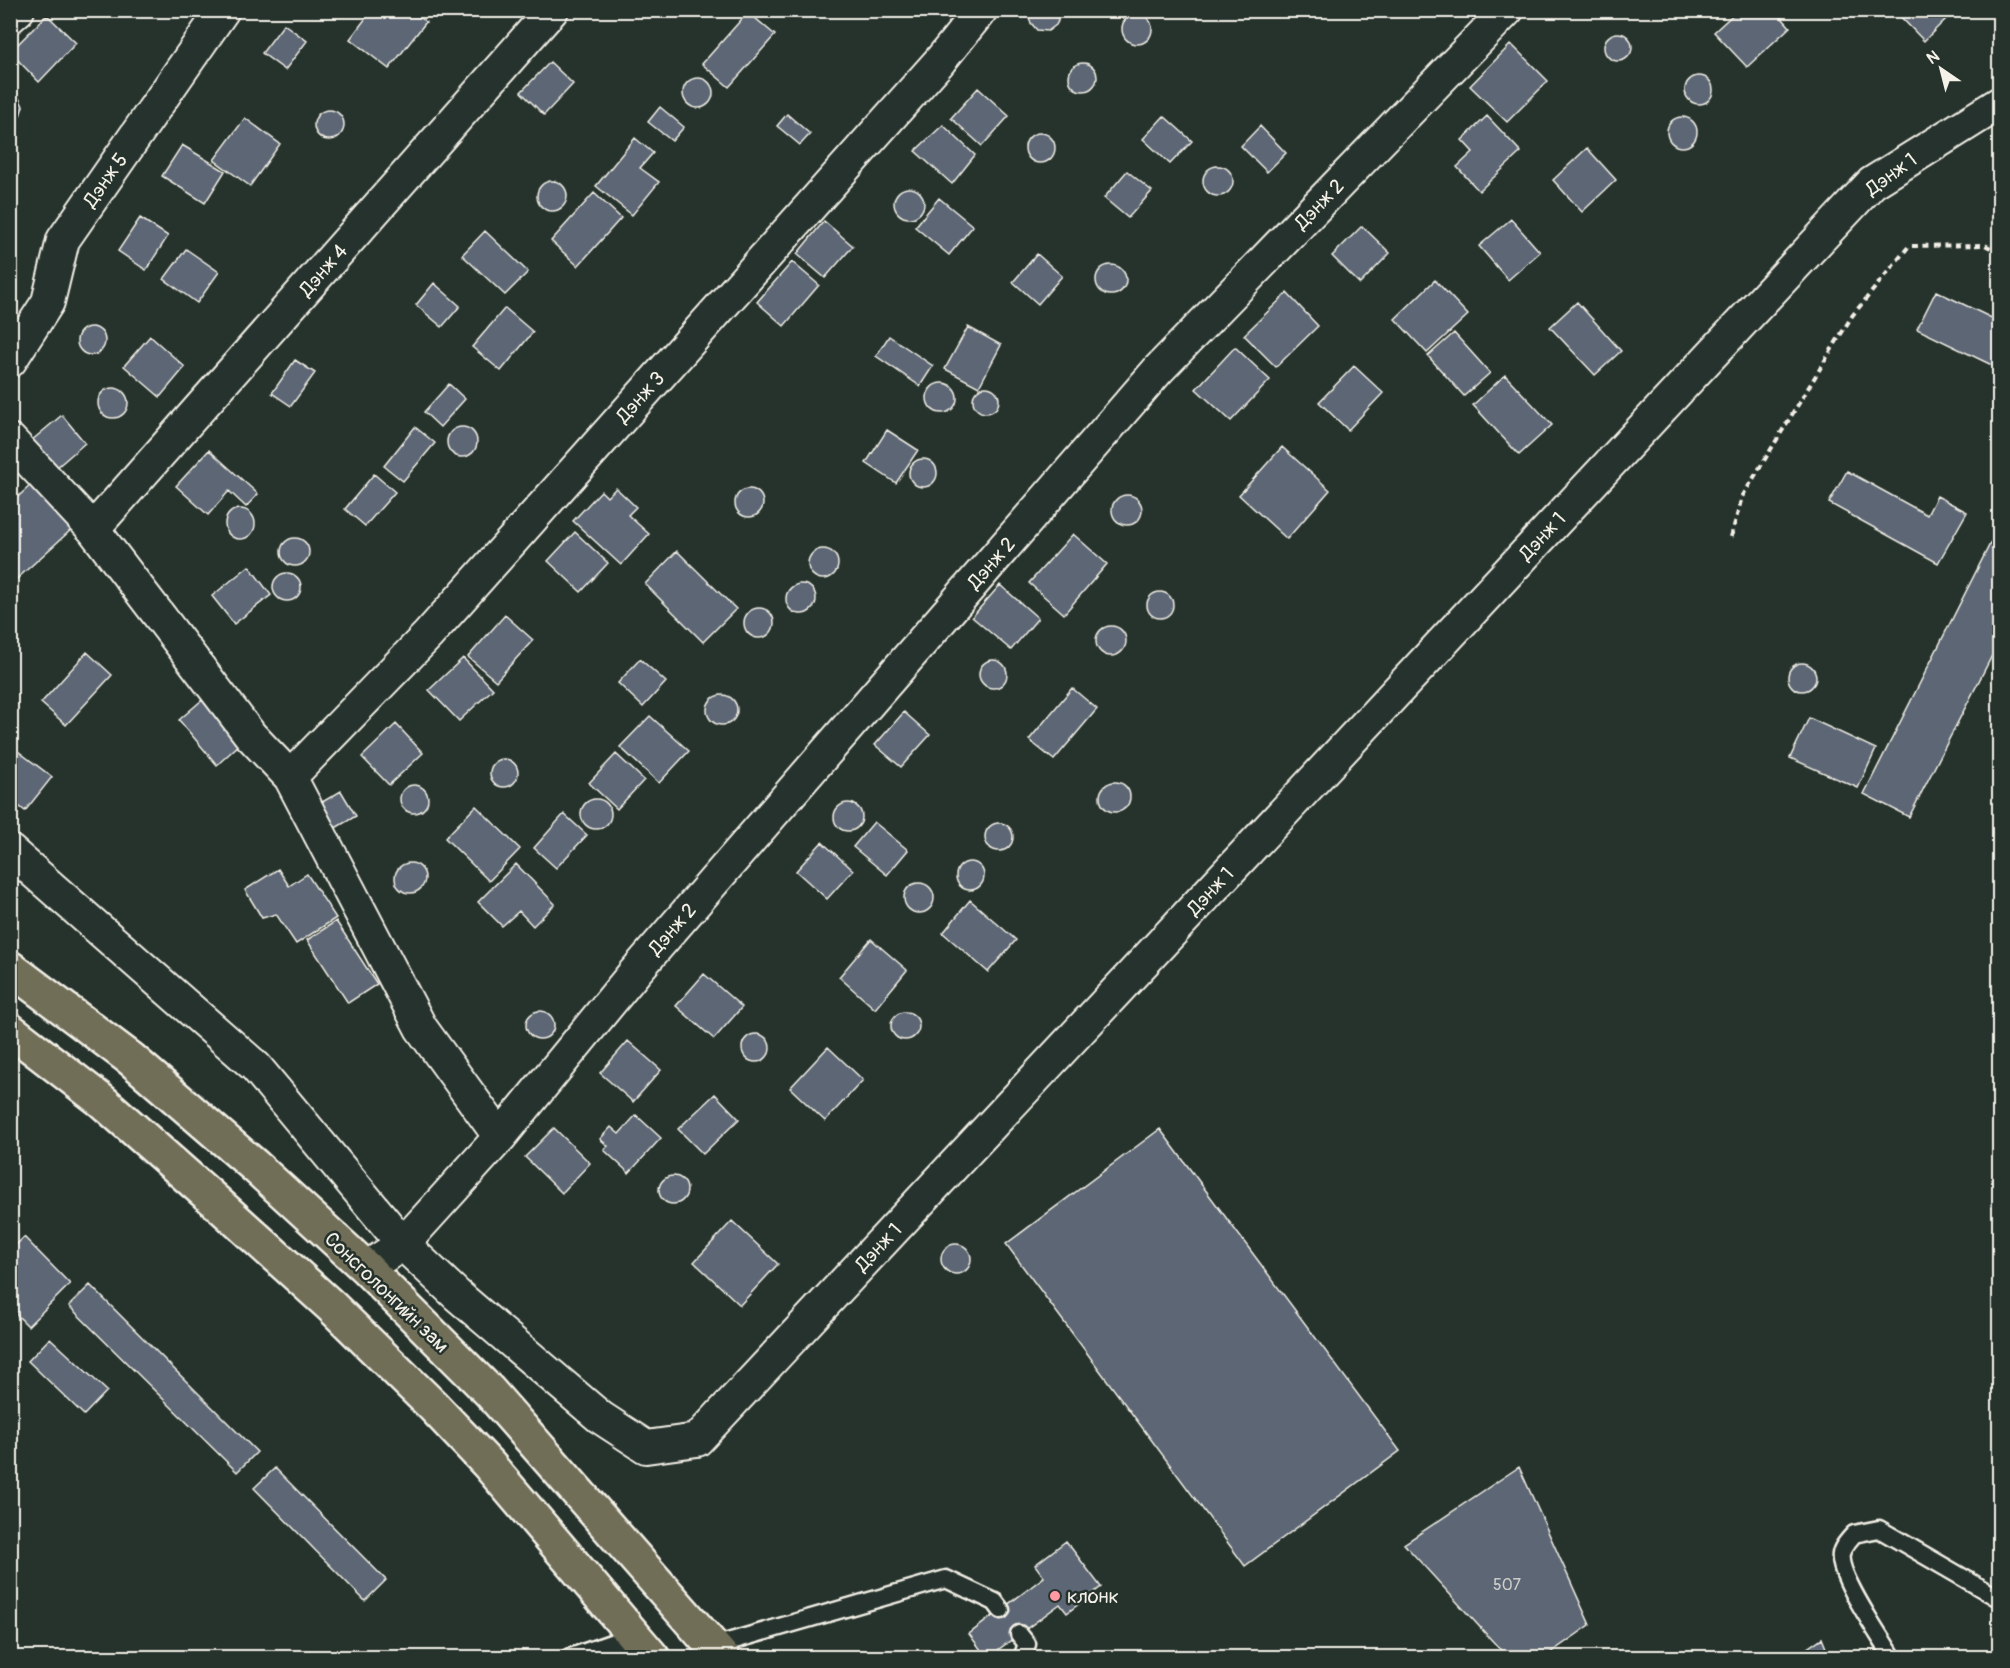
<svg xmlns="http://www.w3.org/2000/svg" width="2010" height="1668" font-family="Pangolin,sans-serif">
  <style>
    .building { fill: #5c6674; stroke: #f4f1e8; stroke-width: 1.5 }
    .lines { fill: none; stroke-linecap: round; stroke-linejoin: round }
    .lane-casing { stroke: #f4f1e8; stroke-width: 21 }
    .street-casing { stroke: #f4f1e8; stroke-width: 36 }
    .primary-casing { stroke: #f4f1e8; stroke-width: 38 }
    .path { stroke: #f4f1e8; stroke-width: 4; stroke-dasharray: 6 4.5; stroke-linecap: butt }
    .lane { stroke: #26332d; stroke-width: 16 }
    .street { stroke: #26332d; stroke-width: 32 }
    .primary { stroke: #716e59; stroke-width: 33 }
    .poi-dot { fill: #ff9aa2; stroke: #26332d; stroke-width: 2 }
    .labels { text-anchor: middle; stroke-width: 5; stroke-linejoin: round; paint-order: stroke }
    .number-label { font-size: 16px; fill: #cececb }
    .street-label { font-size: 20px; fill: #f4f1e8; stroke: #26332d }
    .poi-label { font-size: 20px; fill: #f4f1e8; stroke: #26332d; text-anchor: start }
  </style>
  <rect width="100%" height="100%" fill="#26332d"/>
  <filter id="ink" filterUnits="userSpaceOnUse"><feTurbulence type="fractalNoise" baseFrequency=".0167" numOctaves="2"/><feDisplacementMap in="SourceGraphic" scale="12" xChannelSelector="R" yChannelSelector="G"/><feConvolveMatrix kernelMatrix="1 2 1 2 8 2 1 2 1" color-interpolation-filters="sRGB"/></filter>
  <g filter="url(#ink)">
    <path class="building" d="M372 10H411L426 22 389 69 350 39Z
      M1031 10H1057L1058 21 1056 25 1048 31 1037 30 1031 23 1029 18Z
      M1738 10H1775L1790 27 1747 67 1714 32Z
      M1894 10H1944L1949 16 1924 41Z
      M748 12 775 35 729 87 702 64Z
      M1122 29a15 15 0 1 1 30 0a15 15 0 1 1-30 0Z
      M47 15 76 43 39 82 10 52Z
      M284 24 307 41 285 70 262 53Z
      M1604 47a14 14 0 1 1 28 0a14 14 0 1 1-28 0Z
      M1511 44 1548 81 1507 122 1470 86Z
      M550 62 573 84 544 115 521 92Z
      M1069 77a14 14 0 1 1 28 0a14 14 0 1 1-28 0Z
      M1685 90a14 14 0 1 1 28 0a14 14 0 1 1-28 0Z
      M683 93a15 15 0 1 1 30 0a15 15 0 1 1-30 0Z
      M978 88 1009 116 982 146 951 118Z
      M10 93 19 98 23 106 20 116 12 121H10Z
      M660 107 684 127 672 141 648 122Z
      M314 125a15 15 0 1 1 30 0a15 15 0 1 1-30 0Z
      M787 114 810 134 800 145 777 126Z
      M1164 116 1192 141 1170 164 1143 139Z
      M1487 116 1521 152 1479 191 1457 167 1473 152 1462 140Z
      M1667 132a15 15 0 1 1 30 0a15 15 0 1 1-30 0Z
      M245 118 280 144 250 186 214 160Z
      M943 125 975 155 952 184 915 151Z
      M1260 126 1286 153 1267 172 1241 146Z
      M1025 148a15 15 0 1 1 30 0a15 15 0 1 1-30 0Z
      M635 138 653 153 640 168 659 182 632 215 596 186Z
      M182 145 225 171 205 203 162 176Z
      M1587 148 1616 180 1582 212 1553 180Z
      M1203 181a15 15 0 1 1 30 0a15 15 0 1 1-30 0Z
      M1127 171 1152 191 1128 218 1104 198Z
      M537 196a15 15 0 1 1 30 0a15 15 0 1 1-30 0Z
      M894 203a15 15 0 1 1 30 0a15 15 0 1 1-30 0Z
      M594 193 621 218 578 266 551 241Z
      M939 198 973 226 949 255 915 227Z
      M140 218 168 236 146 270 118 251Z
      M1511 219 1540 252 1508 280 1479 246Z
      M824 221 853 246 825 278 797 254Z
      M1362 226 1390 253 1360 284 1332 256Z
      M485 231 528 272 505 295 462 255Z
      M186 249 219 272 197 303 164 279Z
      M1037 254 1062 276 1038 304 1013 282Z
      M792 262 819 285 784 326 757 302Z
      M1096 280a15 15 0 1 1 30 0a15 15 0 1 1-30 0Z
      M1435 280 1468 315 1427 353 1395 319Z
      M434 283 460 306 442 327 416 305Z
      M1936 291 2000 322V369L1917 329Z
      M1287 293 1318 326 1276 367 1244 335Z
      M1577 302 1621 351 1595 375 1550 327Z
      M505 308 533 332 501 371 472 347Z
      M77 341a14 14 0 1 1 28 0a14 14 0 1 1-28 0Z
      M968 327 1001 345 979 387 945 369Z
      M1454 333 1490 373 1464 396 1428 356Z
      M150 336 185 367 160 397 124 366Z
      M889 336 933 366 920 386 876 356Z
      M1235 347 1270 380 1231 421 1196 389Z
      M295 360 315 373 291 406 272 393Z
      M1354 366 1383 393 1348 430 1319 402Z
      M1505 375 1552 425 1519 455 1473 405Z
      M927 398a15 15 0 1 1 30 0a15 15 0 1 1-30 0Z
      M449 384 465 399 440 427 424 412Z
      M973 400a13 13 0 1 1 26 0a13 13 0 1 1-26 0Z
      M98 403a15 15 0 1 1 30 0a15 15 0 1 1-30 0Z
      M62 415 85 443 55 469 31 441Z
      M415 427 435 443 403 481 384 466Z
      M447 442a15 15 0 1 1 30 0a15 15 0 1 1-30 0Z
      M887 430 918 450 896 483 866 463Z
      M1282 447 1330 490 1287 539 1239 495Z
      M209 450 258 494 246 507 229 491 208 515 176 486Z
      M909 473a14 14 0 1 1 28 0a14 14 0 1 1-28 0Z
      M1847 471 1927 515 1937 496 1967 512 1938 563 1829 503Z
      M374 474 395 492 365 526 345 509Z
      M32 484 72 529 10 585V504Z
      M616 488 636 507 628 515 649 534 621 565 573 521 601 491 607 497Z
      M735 503a14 14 0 1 1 28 0a14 14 0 1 1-28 0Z
      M1112 510a15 15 0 1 1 30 0a15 15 0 1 1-30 0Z
      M225 524a15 15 0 1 1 30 0a15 15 0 1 1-30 0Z
      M575 532 608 563 581 592 548 561Z
      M1073 534 1107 564 1064 614 1029 583Z
      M1995 534 2000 536V640L1909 817 1864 794Z
      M281 552a14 14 0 1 1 28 0a14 14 0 1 1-28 0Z
      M808 564a15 15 0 1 1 30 0a15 15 0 1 1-30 0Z
      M677 551 736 609 703 642 645 584Z
      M249 566 271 595 234 624 212 596Z
      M273 587a14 14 0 1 1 28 0a14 14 0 1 1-28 0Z
      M786 599a15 15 0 1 1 30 0a15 15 0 1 1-30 0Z
      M1000 585 1038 618 1011 650 972 617Z
      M1147 605a13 13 0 1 1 26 0a13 13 0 1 1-26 0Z
      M744 623a15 15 0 1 1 30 0a15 15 0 1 1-30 0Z
      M505 615 533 640 496 681 468 657Z
      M1096 641a15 15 0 1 1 30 0a15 15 0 1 1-30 0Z
      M87 652 112 675 66 725 41 703Z
      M463 658 493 689 459 721 429 690Z
      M640 659 666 682 643 707 618 683Z
      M979 674a14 14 0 1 1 28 0a14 14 0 1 1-28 0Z
      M1788 677a14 14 0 1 1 28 0a14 14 0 1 1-28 0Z
      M1072 688 1097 709 1054 760 1029 740Z
      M707 710a15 15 0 1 1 30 0a15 15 0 1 1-30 0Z
      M202 700 240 744 217 765 179 720Z
      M904 712 930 735 901 767 875 745Z
      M650 716 689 751 659 783 620 747Z
      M1809 718 1876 749 1858 788 1790 758Z
      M396 724 423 753 389 785 362 757Z
      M10 745 52 777 25 811 10 799Z
      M616 754 644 780 617 809 589 783Z
      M490 773a14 14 0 1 1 28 0a14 14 0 1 1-28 0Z
      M1100 797a15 15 0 1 1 30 0a15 15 0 1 1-30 0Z
      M400 799a14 14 0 1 1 28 0a14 14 0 1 1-28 0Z
      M341 791 356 816 327 833 312 808Z
      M581 814a15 15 0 1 1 30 0a15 15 0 1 1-30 0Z
      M834 817a14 14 0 1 1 28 0a14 14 0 1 1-28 0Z
      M476 806 520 849 489 881 445 838Z
      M564 814 587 835 556 868 534 848Z
      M874 822 908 850 887 875 853 847Z
      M985 837a14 14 0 1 1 28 0a14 14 0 1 1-28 0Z
      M822 842 853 870 827 899 796 871Z
      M956 876a14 14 0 1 1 28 0a14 14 0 1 1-28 0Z
      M395 878a15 15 0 1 1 30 0a15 15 0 1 1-30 0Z
      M516 864 555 904 533 926 519 911 502 926 478 902Z
      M278 869 289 886 307 874 336 918 296 944 276 914 262 918 245 890Z
      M904 898a15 15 0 1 1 30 0a15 15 0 1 1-30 0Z
      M970 900 1016 940 988 972 943 933Z
      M336 921 377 984 348 1003 307 940Z
      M871 939 907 970 875 1009 839 977Z
      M704 974 742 1007 714 1039 676 1006Z
      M526 1025a14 14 0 1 1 28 0a14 14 0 1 1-28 0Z
      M891 1026a14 14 0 1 1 28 0a14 14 0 1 1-28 0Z
      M742 1048a14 14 0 1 1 28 0a14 14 0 1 1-28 0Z
      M628 1041 661 1070 633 1102 600 1073Z
      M828 1047 863 1080 825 1121 790 1088Z
      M715 1094 739 1119 703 1154 678 1129Z
      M636 1115 661 1138 629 1173 604 1150 608 1146 600 1139 611 1127 619 1134Z
      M554 1128 590 1163 562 1193 525 1157Z
      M1160 1129 1400 1451 1245 1566 1006 1244Z
      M659 1190a14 14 0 1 1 28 0a14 14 0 1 1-28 0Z
      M732 1221 778 1264 740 1305 694 1262Z
      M24 1237 70 1284 28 1326 10 1308V1251Z
      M941 1259a15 15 0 1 1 30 0a15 15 0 1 1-30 0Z
      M90 1285 257 1452 237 1472 69 1306Z
      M50 1338 107 1391 84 1415 28 1361Z
      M1519 1467 1590 1625 1543 1658H1508L1404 1544Z
      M275 1468 386 1580 365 1601 254 1488Z
      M1066 1541 1101 1587 1067 1613 1060 1604 987 1658 969 1634 1044 1577 1035 1565Z
      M1822 1638 1830 1658H1793Z"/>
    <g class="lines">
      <defs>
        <path id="lane" d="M1019 1634 1027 1644 1022 1658
          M714 1646 946 1579 995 1602 1001 1610
          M568 1658 634 1635
          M1893 1658C1881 1637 1837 1575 1841 1554 1842 1547 1849 1540 1854 1534L1879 1529 2000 1599"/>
        <path id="street" d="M10 17 18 10
          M10 361 48 302 63 240 223 10
          M10 440 93 529 251 736 290 777 421 1028 500 1137 403 1244 366 1268
          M93 529 552 10
          M290 777 428 635 939 62 981 10
          M10 851 256 1067 403 1244 457 1295 600 1417 646 1447 697 1440 1872 183 2000 103
          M500 1137 635 972 1159 369 1507 10"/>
        <path id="primary" d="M10 968 131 1059 256 1167 366 1268 489 1391 723 1658
          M10 1030 102 1101 214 1200 331 1306 433 1406 489 1465 653 1658"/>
      </defs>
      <use href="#lane" class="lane-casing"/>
      <use href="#street" class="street-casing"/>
      <use href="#primary" class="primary-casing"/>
      <path class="path" d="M1731 537 1742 497 1852 316 1909 246 1985 245 2000 253"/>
      <use href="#lane" class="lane"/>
      <use href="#street" class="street"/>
      <use href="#primary" class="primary"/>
    </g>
  </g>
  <circle class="poi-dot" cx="1055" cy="1596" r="6"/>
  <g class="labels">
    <g class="number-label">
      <text x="1507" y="1590">507</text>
    </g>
    <g class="street-label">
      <text transform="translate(1891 174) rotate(-36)" y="7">Дэнж 1</text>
      <text transform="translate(105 180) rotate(-55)" y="7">Дэнж 5</text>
      <text transform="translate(1319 204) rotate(-46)" y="7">Дэнж 2</text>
      <text transform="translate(323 270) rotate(-49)" y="7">Дэнж 4</text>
      <text transform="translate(640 397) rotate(-48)" y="7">Дэнж 3</text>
      <text transform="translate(1542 536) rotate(-47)" y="7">Дэнж 1</text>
      <text transform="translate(991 563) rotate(-49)" y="7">Дэнж 2</text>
      <text transform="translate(1210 891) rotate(-47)" y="7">Дэнж 1</text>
      <text transform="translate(672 929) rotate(-49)" y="7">Дэнж 2</text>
      <text transform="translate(878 1247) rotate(-47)" y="7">Дэнж 1</text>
      <text transform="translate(387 1292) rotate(44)" y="7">Сонсголонгийн зам</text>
    </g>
    <g class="poi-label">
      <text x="1067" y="1603">клонк</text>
    </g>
  </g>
  <rect width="2010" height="1668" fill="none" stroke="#26332d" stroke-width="36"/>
  <rect x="18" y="18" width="1974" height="1632" fill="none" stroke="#f4f1e8" stroke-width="2" filter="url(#ink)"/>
  <g transform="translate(1941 69) rotate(325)" stroke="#26332d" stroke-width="4.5" paint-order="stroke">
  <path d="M0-4.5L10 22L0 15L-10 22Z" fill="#f4f1e8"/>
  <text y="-9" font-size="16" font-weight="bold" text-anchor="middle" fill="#f4f1e8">N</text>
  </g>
</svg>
